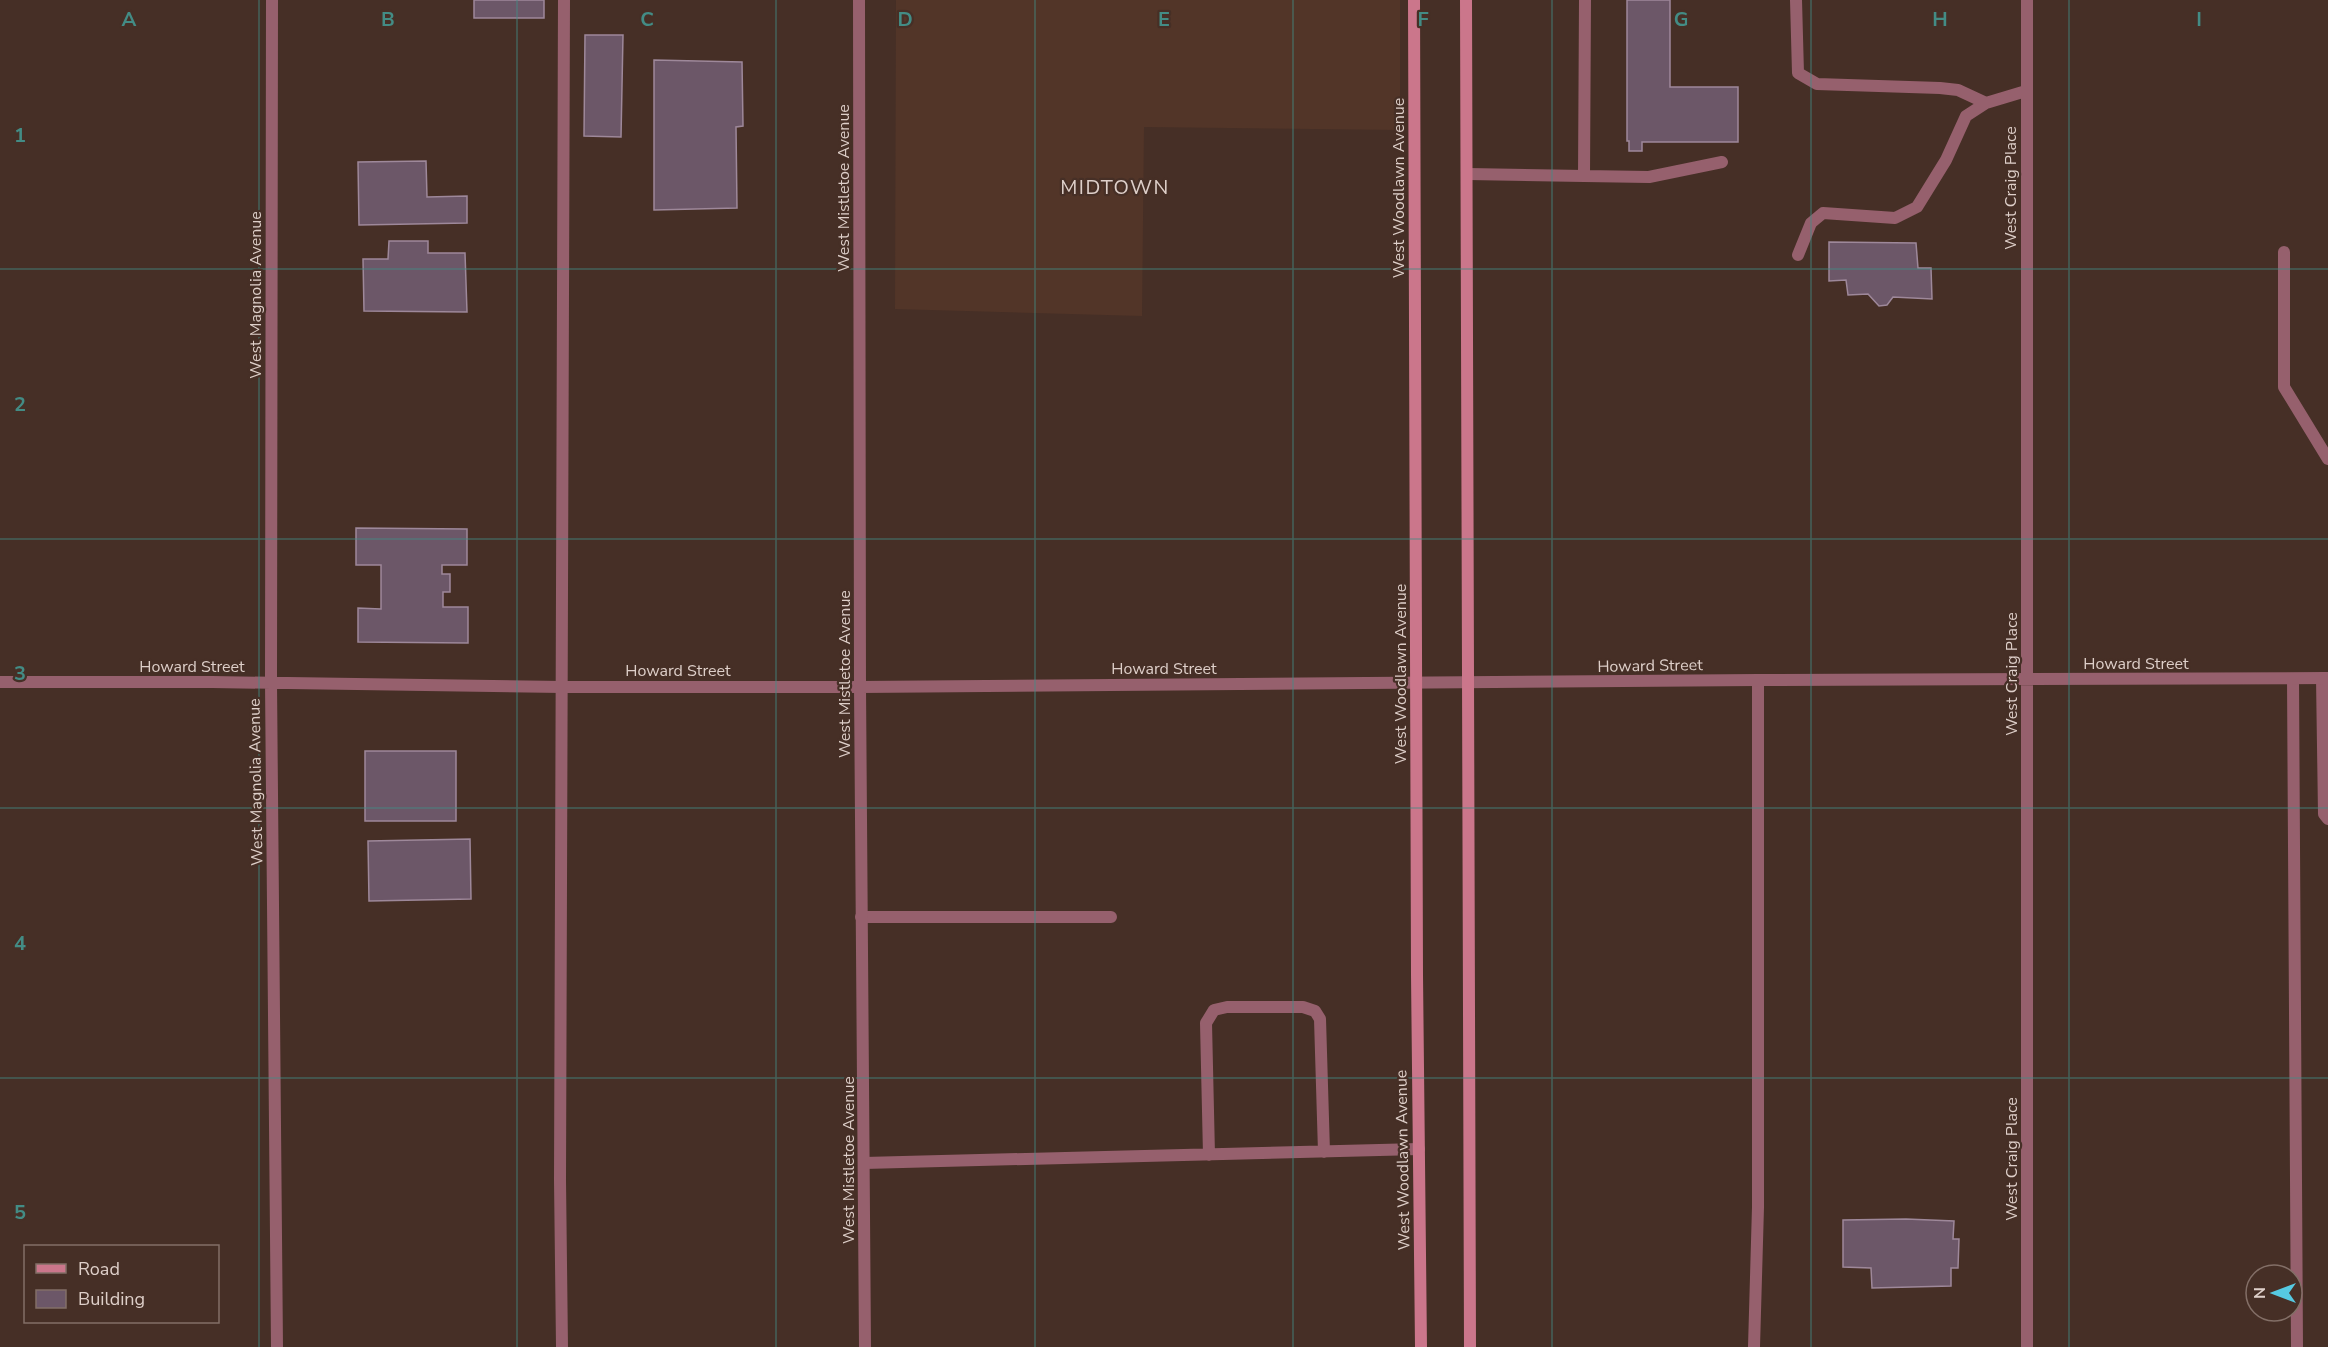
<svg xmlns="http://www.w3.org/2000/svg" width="2328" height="1347" font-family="'Nunito Sans',sans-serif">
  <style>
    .built { fill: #523528 }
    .building { fill: #6c5768; stroke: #9e889a; stroke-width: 1.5 }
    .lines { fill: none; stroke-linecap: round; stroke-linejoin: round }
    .lane { stroke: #96606d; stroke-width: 12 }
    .street { stroke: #96606d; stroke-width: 12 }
    .secondary { stroke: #cb768b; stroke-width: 12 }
    .grid { fill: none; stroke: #438c85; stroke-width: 1.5; stroke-opacity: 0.55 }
    .labels { text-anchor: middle; stroke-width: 4.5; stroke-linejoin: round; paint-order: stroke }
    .street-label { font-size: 16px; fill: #decfc9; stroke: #462f26 }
    .quarter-label { font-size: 20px; letter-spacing: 1.5px; fill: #decfc9; stroke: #462f26 }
    .grid-label { font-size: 20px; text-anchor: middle; font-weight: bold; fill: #438c85; stroke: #462f26; stroke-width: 4.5; stroke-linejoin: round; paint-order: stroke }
  </style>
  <rect width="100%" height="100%" fill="#462f26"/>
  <path class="built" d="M896 0H1400V130L1144 127 1142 316 895 309Z"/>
  <path class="building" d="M474 0H544V18H474Z
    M1627 0H1670V87H1738V142H1642V151H1629V141H1627Z
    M585 35H623L621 137 584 136Z
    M654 60 742 62 743 126 736 127 737 208 654 210Z
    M426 161 427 197 467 196V223L359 225 358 162Z
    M389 241H428V253H465L467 312 364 311 363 259H388Z
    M1829 242 1916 243 1918 268H1931L1932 299 1893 297 1887 305 1879 306 1868 294 1848 295 1846 280 1829 281Z
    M356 528 467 529V565H442V574H450V592H443V607H468V643L358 642V608L381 609V565H356Z
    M365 751H456V821H365Z
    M470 839 471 899 369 901 368 841Z
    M1906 1219 1954 1221 1953 1239H1959L1958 1268H1951V1286L1872 1288 1871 1268 1843 1267V1220Z"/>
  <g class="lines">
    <path class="lane" d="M1796 0 1798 73 1817 84 1940 88 1958 90 1986 103
      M1468 174 1584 176 1585 0
      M1584 176 1649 177 1722 162
      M2284 252V387L2328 459
      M1798 255 1811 223 1823 213 1895 218 1917 207 1946 160 1966 116 1986 103 2026 91
      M2322 678 2324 814 2328 819
      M2293 679 2297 1347
      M861 917H1111
      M1209 1155 1206 1023 1214 1010 1227 1007H1303L1315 1011 1320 1019 1324 1152
      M864 1163 1419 1149
      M562 1347 560 1180 564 0
      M1754 1347 1758 1207V680"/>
    <path class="street" d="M272 0 271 683 277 1347
      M859 0 860 687 865 1347
      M2027 0V1347
      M0 682H212L563 687H860L1758 680 2328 678"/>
    <path class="secondary" d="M1414 0 1417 975 1421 1347
      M1466 0 1470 1347"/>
  </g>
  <path class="grid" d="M259 0V1347M517 0V1347M776 0V1347M1035 0V1347M1293 0V1347M1552 0V1347M1811 0V1347M2069 0V1347M0 269H2328M0 539H2328M0 808H2328M0 1078H2328"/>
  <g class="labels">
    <g class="street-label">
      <text transform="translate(843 188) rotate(-90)" y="6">West Mistletoe Avenue</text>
      <text transform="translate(1398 188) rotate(-90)" y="6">West Woodlawn Avenue</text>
      <text transform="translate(2010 188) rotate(-90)" y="6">West Craig Place</text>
      <text transform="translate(255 295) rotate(-90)" y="6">West Magnolia Avenue</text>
      <text x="2136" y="669">Howard Street</text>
      <text transform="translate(1650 665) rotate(-1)" y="6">Howard Street</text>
      <text x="192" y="672">Howard Street</text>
      <text x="1164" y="674">Howard Street</text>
      <text x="678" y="676">Howard Street</text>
      <text transform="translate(844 674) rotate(-90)" y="6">West Mistletoe Avenue</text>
      <text transform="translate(1400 674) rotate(-90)" y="6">West Woodlawn Avenue</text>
      <text transform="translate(2011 674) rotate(-90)" y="6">West Craig Place</text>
      <text transform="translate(255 782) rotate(-91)" y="6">West Magnolia Avenue</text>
      <text transform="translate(2011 1159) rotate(-90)" y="6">West Craig Place</text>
      <text transform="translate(848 1160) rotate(-90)" y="6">West Mistletoe Avenue</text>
      <text transform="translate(1402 1160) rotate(-91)" y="6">West Woodlawn Avenue</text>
    </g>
    <g class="quarter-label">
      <text x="1115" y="194">MIDTOWN</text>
    </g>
  </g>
  <g class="grid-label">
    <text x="129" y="26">A</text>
    <text x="388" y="26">B</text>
    <text x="647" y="26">C</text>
    <text x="905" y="26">D</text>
    <text x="1164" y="26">E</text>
    <text x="1423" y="26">F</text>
    <text x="1681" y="26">G</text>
    <text x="1940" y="26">H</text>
    <text x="2199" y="26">I</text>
    <text x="20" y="142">1</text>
    <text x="20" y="411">2</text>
    <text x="20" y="680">3</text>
    <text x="20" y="950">4</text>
    <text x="20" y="1219">5</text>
  </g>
  <rect x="24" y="1245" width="195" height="78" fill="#462f26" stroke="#836f67" stroke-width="1.5"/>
  <rect x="36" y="1264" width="30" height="9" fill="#cb768b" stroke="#836f67" stroke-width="1.5"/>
  <text x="78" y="1275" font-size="18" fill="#decfc9">Road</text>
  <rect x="36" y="1290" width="30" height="18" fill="#6c5768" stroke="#836f67" stroke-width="1.5"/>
  <text x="78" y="1305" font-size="18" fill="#decfc9">Building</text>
  <g transform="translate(2274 1293) rotate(270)"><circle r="28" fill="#462f26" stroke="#836f67" stroke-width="1.5"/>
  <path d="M0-4.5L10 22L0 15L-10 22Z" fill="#56c9e1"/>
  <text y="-9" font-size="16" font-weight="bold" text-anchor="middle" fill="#decfc9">N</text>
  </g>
</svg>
